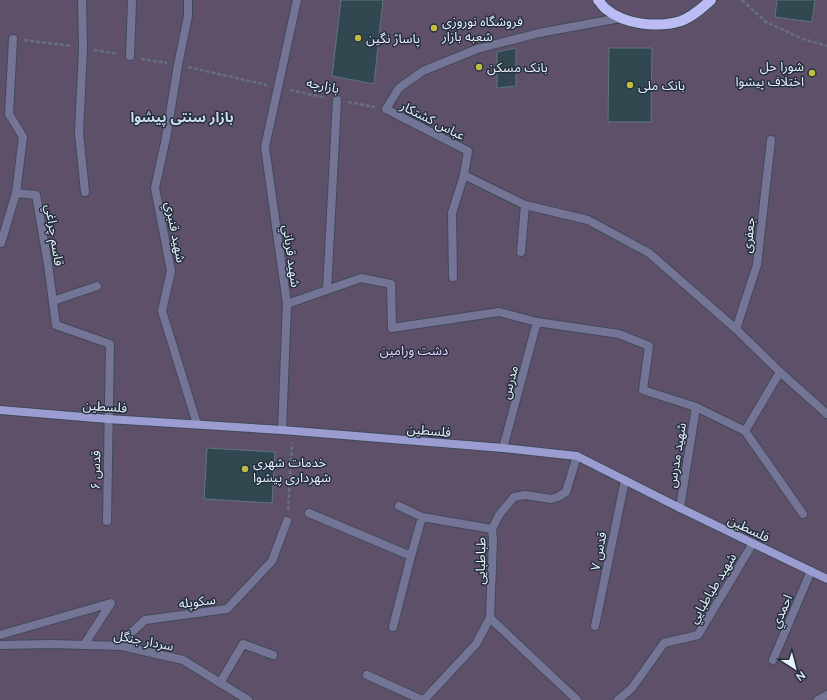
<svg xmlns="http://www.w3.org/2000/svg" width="827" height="700" font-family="'Nunito Sans','Noto Sans Arabic',sans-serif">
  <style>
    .green { fill: #5f5069 }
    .building { fill: #324851; stroke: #5e757f }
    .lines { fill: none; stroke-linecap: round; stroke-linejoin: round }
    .service-casing { stroke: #404a58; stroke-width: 10 }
    .minor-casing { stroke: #404a58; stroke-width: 10 }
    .tertiary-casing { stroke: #404a58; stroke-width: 10 }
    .secondary-casing { stroke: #404a58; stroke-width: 10 }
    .primary-casing { stroke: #404a58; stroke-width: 12 }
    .path { stroke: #66707d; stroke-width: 2.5; stroke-dasharray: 4 2; stroke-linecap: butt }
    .service { stroke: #747596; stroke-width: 8 }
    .minor { stroke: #747596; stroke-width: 8 }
    .tertiary { stroke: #747596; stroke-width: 8 }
    .secondary { stroke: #9b9cd1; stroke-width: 8 }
    .primary { stroke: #bbbcf3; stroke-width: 10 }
    .poi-dot { fill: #bfbe41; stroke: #242f3e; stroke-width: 1.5 }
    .labels { text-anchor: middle; stroke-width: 3; stroke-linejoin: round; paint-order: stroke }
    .poi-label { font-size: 13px; fill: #e9f1fb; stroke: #242f3e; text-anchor: start }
    .street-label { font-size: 13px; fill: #e9f1fb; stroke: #242f3e }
    .park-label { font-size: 13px; fill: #edd2ff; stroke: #242f3e }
    .neighbourhood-label { font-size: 14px; font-weight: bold; fill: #ccdbee; stroke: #242f3e }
  </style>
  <rect width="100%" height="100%" fill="#242f3e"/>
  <path class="green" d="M0 0H827V700H0Z"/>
  <path class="building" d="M341 0H383L374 84 332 76Z
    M777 0H815L812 22 775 17Z
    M516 48V86L497 88V52Z
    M609 48H652L651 122H608Z
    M207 448 275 452 272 503 204 499Z"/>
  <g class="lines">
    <defs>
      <path id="service" d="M82 0 83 48 79 133 85 192
        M188 0V16L178 65 166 138 155 188 171 271 162 311 197 424
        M13 39 9 114 23 137 16 193 36 195 48 264 56 325 110 344 107 521
        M130 56 132 0
        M1 243 16 193
        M521 252 525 205
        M453 277 452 213 464 175
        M327 290 337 100
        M53 301 97 286
        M287 304 361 278 391 284 392 328 499 312 537 322 619 334 649 346 643 390 696 407 745 431 780 372
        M282 430 287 304 265 147 297 0
        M745 431 803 514
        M503 448 537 322
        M399 506 422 517 492 529
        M680 508 696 407
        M309 513 411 556
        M595 626 625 480
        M393 627 411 556 422 517
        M0 635 111 603 84 645
        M773 660 811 571
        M220 683 243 644 273 655"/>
      <path id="minor" d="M620 18 539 33 477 49 423 71 399 88 386 109 468 151 464 175 525 205 588 220 649 253 736 329 780 372 827 414
        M736 329 757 265 771 140
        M490 618 577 700
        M122 646 131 633 145 620 227 609 272 561 287 521
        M367 675 422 700
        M424 700 476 644 490 618 493 540 492 529 499 515 514 497 525 495 551 499 558 497 566 492 577 456
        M618 700 632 688 664 643 698 635 753 543
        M818 700 827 695"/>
      <path id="tertiary" d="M0 645 51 644 122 646 183 660 248 700"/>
      <path id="secondary" d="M0 410 108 419 282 430 503 448 577 456 680 508 827 579"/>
      <path id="primary" d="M598 0C601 3 603 7 606 9 625 25 658 28 681 21 692 17 702 8 711 0"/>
    </defs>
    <use href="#service" class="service-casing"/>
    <use href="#minor" class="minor-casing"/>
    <use href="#tertiary" class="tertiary-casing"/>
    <use href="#secondary" class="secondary-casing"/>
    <use href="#primary" class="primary-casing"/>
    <path class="path" d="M742 0 766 22 803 39 827 46
      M24 40 71 46
      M94 50 118 54
      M141 59 167 63
      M188 67 267 85
      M290 90 326 98
      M348 102 375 107
      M288 510 292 443"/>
    <use href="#service" class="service"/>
    <use href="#minor" class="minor"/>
    <use href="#tertiary" class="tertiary"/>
    <use href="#secondary" class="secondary"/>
    <use href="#primary" class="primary"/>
  </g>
  <g class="poi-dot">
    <circle cx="434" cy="28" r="4"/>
    <circle cx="358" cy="38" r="4"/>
    <circle cx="479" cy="67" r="4"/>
    <circle cx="812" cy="73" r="4"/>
    <circle cx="630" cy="85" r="4"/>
    <circle cx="245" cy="469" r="4"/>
  </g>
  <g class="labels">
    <g class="poi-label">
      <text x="442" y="26">فروشگاه نوروزی<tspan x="442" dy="15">شعبه بازار</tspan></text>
      <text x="366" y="43">پاساژ نگین</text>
      <text x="804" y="71" text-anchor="end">شورا حل<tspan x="804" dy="15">اختلاف پیشوا</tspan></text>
      <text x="487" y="72">بانک مسکن</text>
      <text x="638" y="90">بانک ملی</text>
      <text x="253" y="467">خدمات شهری<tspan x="253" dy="15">شهرداری پیشوا</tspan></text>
    </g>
    <g class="street-label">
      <text transform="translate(323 85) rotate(12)" y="5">بازارچه</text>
      <text transform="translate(433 120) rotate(27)" y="5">عباس كشتكار</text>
      <text transform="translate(176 232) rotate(79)" y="5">شهيد قنبري</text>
      <text transform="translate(55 235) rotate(81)" y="5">قاسم چراغي</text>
      <text transform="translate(748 235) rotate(-84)" y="5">جعفری</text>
      <text transform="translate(292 256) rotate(82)" y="5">شهيد قرباني</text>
      <text transform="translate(509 382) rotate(-75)" y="5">مدرس</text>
      <text transform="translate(105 406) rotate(4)" y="5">فلسطین</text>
      <text transform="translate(429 430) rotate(5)" y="5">فلسطین</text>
      <text transform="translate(676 455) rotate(-81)" y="5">شهيد مدرس</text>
      <text transform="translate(95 470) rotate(-89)" y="5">قدس ۶</text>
      <text transform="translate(749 528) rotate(26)" y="5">فلسطین</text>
      <text transform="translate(598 551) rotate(-79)" y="5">قدس ۷</text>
      <text transform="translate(480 561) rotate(-89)" y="5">طباطبایی</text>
      <text transform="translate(712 588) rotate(-59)" y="5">شهيد طباطبايي</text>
      <text transform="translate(197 601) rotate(-7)" y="5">سکوپله</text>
      <text transform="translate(781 611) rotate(-67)" y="5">احمدي</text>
      <text transform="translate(144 640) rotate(11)" y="5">سردار جنگل</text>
    </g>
    <g class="park-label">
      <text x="414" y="355">دشت ورامین</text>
    </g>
    <g class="neighbourhood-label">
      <text x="182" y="122">بازار سنتی پیشوا</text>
    </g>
  </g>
  <g transform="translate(795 668) rotate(144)" stroke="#242f3e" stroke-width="3" paint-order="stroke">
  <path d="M0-3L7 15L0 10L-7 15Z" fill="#e9f1fb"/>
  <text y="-6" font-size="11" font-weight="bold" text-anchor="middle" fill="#e9f1fb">N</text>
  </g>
</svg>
